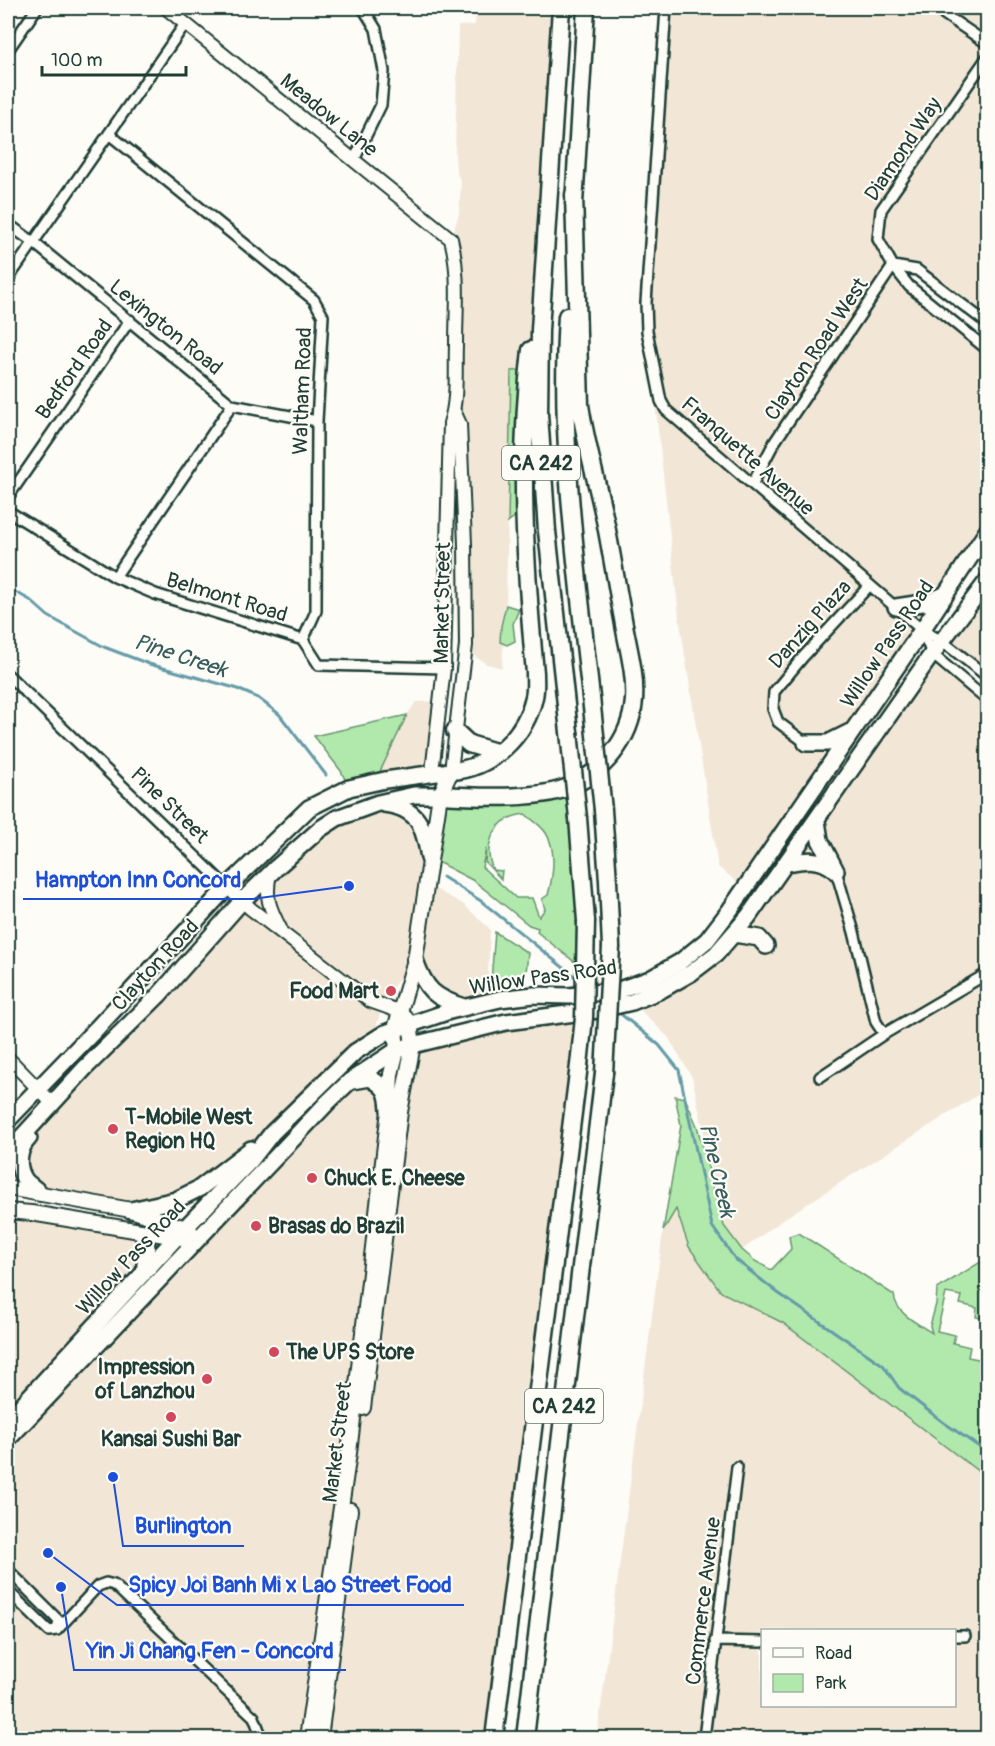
<svg xmlns="http://www.w3.org/2000/svg" width="995" height="1746" font-family="Pangolin,sans-serif">
  <style>
    .built { fill: #f2e7d6; fill-rule: evenodd }
    .green { fill: #b1e9ac; stroke: #689370; stroke-width: 1.5; fill-rule: evenodd }
    .lines { fill: none; stroke-linecap: round; stroke-linejoin: round }
    .stream { stroke: #659ba8; stroke-width: 3 }
    .minor-casing { stroke: #1f3d34; stroke-width: 14 }
    .tertiary-casing { stroke: #1f3d34; stroke-width: 16 }
    .secondary-casing { stroke: #1f3d34; stroke-width: 18 }
    .primary-casing { stroke: #1f3d34; stroke-width: 20 }
    .motorway-casing { stroke: #1f3d34; stroke-width: 21 }
    .minor { stroke: #fdfcf7; stroke-width: 9 }
    .tertiary { stroke: #fdfcf7; stroke-width: 12 }
    .secondary { stroke: #fdfcf7; stroke-width: 14 }
    .primary { stroke: #fdfcf7; stroke-width: 15 }
    .motorway { stroke: #fdfcf7; stroke-width: 16 }
    .motorway-bridge-casing { stroke: #1f3d34; stroke-width: 21; stroke-linecap: butt }
    .motorway-bridge { stroke: #fdfcf7; stroke-width: 16 }
    .poi-dot { fill: #d1495b; stroke: #fdfcf7; stroke-width: 2 }
    .labels { text-anchor: middle; stroke-width: 4.5; stroke-linejoin: round; paint-order: stroke }
    .shield { fill: #fdfcf7; stroke: #62766e; stroke-width: 1.5 }
    .shield-label { font-size: 20px; font-weight: bold; fill: #1f3d34 }
    .street-label { font-size: 21px; fill: #1f3d34; stroke: #fdfcf7 }
    .poi-label { font-size: 21px; font-weight: bold; fill: #1f3d34; stroke: #fdfcf7; text-anchor: start }
    .water-label { font-size: 22px; font-style: italic; fill: #365c5b; stroke: #fdfcf7 }
    .leader { fill: none; stroke: #1d4ed8; stroke-width: 2 }
    .callout-dot { fill: #1d4ed8; stroke: #fdfcf7; stroke-width: 2 }
    .callout-label { font-size: 22px; text-anchor: middle; font-weight: bold; fill: #1d4ed8; stroke: #fdfcf7; stroke-width: 4.5; stroke-linejoin: round; paint-order: stroke }
  </style>
  <rect width="100%" height="100%" fill="#fdfcf7"/>
  <filter id="ink" filterUnits="userSpaceOnUse"><feTurbulence type="fractalNoise" baseFrequency=".0167" numOctaves="2"/><feDisplacementMap in="SourceGraphic" scale="12" xChannelSelector="R" yChannelSelector="G"/><feConvolveMatrix kernelMatrix="1 2 1 2 8 2 1 2 1" color-interpolation-filters="sRGB"/></filter>
  <g filter="url(#ink)">
    <path class="built" d="M476 8H560L532 337 523 370 511 371 506 605 502 668 487 664 457 646 455 347 451 239 459 214 461 183 456 170 455 156 458 26 475 25Z
      M666 8H987V324L917 270 894 267 987 350V530L745 888 718 867 679 617 647 331Z
      M987 580V677L942 641Z
      M932 654 987 701V1089L785 1218 742 1250 724 1226 692 1077 668 1037 632 1002 716 954Z
      M440 701 432 772 375 782 407 715 416 702Z
      M403 803 419 831 426 884 463 904 490 929 487 1002 467 1008 435 990 414 960 385 997 372 1040 272 1133 200 1188 131 1210 40 1193 25 1179V1141L320 829Z
      M584 1011 494 1738H320L400 1112 413 1045Z
      M370 1078 388 1094 307 1738H8V1439L328 1102Z
      M676 1208 689 1247 721 1292 783 1323 987 1478V1738H597L663 1231ZM762 1630H954V1706H762Z
      M8 1211 142 1232 144 1273 8 1420Z"/>
    <path class="green" d="M523 370 517 397 523 462V508L508 523 511 371Z
      M506 605 519 609 513 624 515 641 507 645 500 642 501 626Z
      M407 715 375 782 349 788 341 771 314 736Z
      M575 784 586 971 537 932 538 928 529 925 474 881 430 858 440 795ZM525 814C532 820 541 825 546 833 557 850 553 877 548 895L542 899 545 909 539 917 532 898H516L482 867 486 849 485 862 501 879 502 871 493 870C482 844 495 817 525 814Z
      M495 932 528 953 526 973 491 981Z
      M675 1096 685 1098 697 1126 724 1226 742 1250 755 1261 771 1270 791 1249 789 1236 799 1233 894 1295C896 1314 917 1323 932 1333L930 1326 936 1304 937 1289 987 1258V1265L982 1267 986 1282H987V1319L976 1317 977 1308 960 1304 962 1296 946 1293 937 1331 955 1335 953 1343 970 1347 968 1357 983 1360 987 1341V1478L783 1323 721 1292 689 1247 676 1209 663 1231 681 1125Z"/>
    <g class="lines">
      <path class="stream" d="M8 588 30 600 48 616 104 647 149 664 235 688 258 698 279 714 326 775
        M443 877 481 901 580 981
        M617 1011 659 1045 679 1070 712 1226 735 1259 778 1293 883 1365 899 1388 943 1422 988 1453"/>
      <defs>
        <path id="minor" d="M666 8 646 303 647 331 661 401 666 410 922 630 942 641 988 677
          M935 8 988 44
          M8 50 37 8
          M988 56 881 210 878 239 893 266 909 286 988 350
          M109 134 314 300 323 316 317 421 316 611 303 640
          M354 160 381 105 384 71 376 29 363 8
          M8 224 33 242 232 405 317 421
          M893 266 917 270 988 324
          M8 279 185 24
          M753 483 774 443 893 266
          M8 497 130 320
          M8 511 115 577 155 594 303 640 319 665 444 668
          M115 577 232 405
          M922 630 932 654 988 701
          M8 675 227 887
          M806 743 778 722 773 709 774 692 803 657 870 585
          M836 871 854 932 876 1022 884 1034
          M820 1077 884 1034 988 973
          M8 1570 59 1621 57 1630 49 1631 8 1591
          M57 1630 98 1586 106 1583 114 1585 254 1717 262 1738
          M954 1636H965
          M715 1641 762 1642
          M704 1738 737 1467"/>
        <path id="tertiary" d="M166 8 451 239C460 274 456 309 456 345 455 371 458 399 450 423L444 668 432 772
          M451 771 466 645 465 544 460 424 454 411
          M270 873C265 897 269 907 280 928
          M227 887 251 909 370 1001 401 1012
          M8 1058 53 1104"/>
        <path id="secondary" d="M8 1188 131 1210 185 1228 192 1233
          M8 1211 31 1213 183 1238
          M363 1408 400 1112 413 1045 410 1023 404 1016
          M307 1738 349 1453 389 1110 391 1074 397 1050 395 1029 415 960 440 795 451 771
          M320 1738 350 1510"/>
        <path id="primary" d="M896 607 929 602 946 594
          M806 743H828L850 732
          M384 804C419 808 424 827 429 858
          M817 821 820 840 836 871
          M787 863C805 860 819 857 834 869
          M734 934 759 938 766 946
          M415 960C425 989 434 998 464 1007
          M353 1081 370 1078C386 1087 388 1092 389 1110
          M8 1120 97 1028 227 887 309 808 349 788 385 780 451 771
          M29 1138C18 1149 16 1167 25 1180 29 1185 36 1189 40 1193
          M8 1152 85 1068 159 995 242 901 277 867 320 829 337 818 378 803 414 795H440
          M131 1210 176 1200 200 1188 251 1149
          M142 1232 147 1247 144 1273
          M8 1420 185 1228 251 1160 272 1133 355 1052 385 1033 450 1011 500 999 534 995 569 996 619 990 650 979 680 962 707 940 730 910 922 630 988 530
          M8 1439 328 1102 350 1081 397 1050 413 1045 506 1022 598 1010 632 1002 661 990 691 973 716 954 748 917 932 654 988 580"/>
        <path id="motorway" d="M561 8 540 330 539 414 547 531 569 732
          M574 204 586 8
          M567 316C559 447 578 577 592 707
          M455 731 469 744 499 753
          M451 771C491 769 526 735 534 697 536 689 535 681 535 673 525 564 518 459 531 350
          M440 795C473 797 536 800 566 788 602 774 631 740 634 700 636 673 627 644 623 619 617 587 612 556 606 525 598 485 586 446 580 405L574 194
          M603 810 608 881 611 947
          M578 818 586 921
          M494 1738 579 1065
          M525 1738 604 1073"/>
      </defs>
      <use href="#minor" class="minor-casing"/>
      <use href="#tertiary" class="tertiary-casing"/>
      <use href="#secondary" class="secondary-casing"/>
      <use href="#primary" class="primary-casing"/>
      <use href="#motorway" class="motorway-casing"/>
      <use href="#minor" class="minor"/>
      <use href="#tertiary" class="tertiary"/>
      <use href="#secondary" class="secondary"/>
      <use href="#primary" class="primary"/>
      <use href="#motorway" class="motorway"/>
      <defs>
        <path id="motorway-bridge" d="M592 707 603 810
          M569 732 578 818
          M579 1065 584 1018 586 921
          M604 1073 611 947"/>
      </defs>
      <use href="#motorway-bridge" class="motorway-bridge-casing"/>
      <use href="#motorway-bridge" class="motorway-bridge"/>
    </g>
  </g>
  <g class="poi-dot">
    <circle cx="391" cy="991" r="6"/>
    <circle cx="113" cy="1129" r="6"/>
    <circle cx="312" cy="1178" r="6"/>
    <circle cx="256" cy="1226" r="6"/>
    <circle cx="274" cy="1352" r="6"/>
    <circle cx="207" cy="1379" r="6"/>
    <circle cx="171" cy="1417" r="6"/>
  </g>
  <g class="labels">
    <g class="shield">
      <rect x="502" y="446" width="78" height="34" rx="4.5"/>
      <rect x="525" y="1389" width="78" height="34" rx="4.5"/>
    </g>
    <g class="shield-label">
      <text x="541" y="470">CA 242</text>
      <text x="564" y="1413">CA 242</text>
    </g>
    <g class="street-label">
      <text transform="translate(329 115) rotate(39)" y="7">Meadow Lane</text>
      <text transform="translate(903 149) rotate(-56)" y="7">Diamond Way</text>
      <text transform="translate(166 327) rotate(39)" y="7">Lexington Road</text>
      <text transform="translate(816 349) rotate(-56)" y="7">Clayton Road West</text>
      <text transform="translate(74 369) rotate(-55)" y="7">Bedford Road</text>
      <text transform="translate(302 391) rotate(-88)" y="7">Waltham Road</text>
      <text transform="translate(748 456) rotate(41)" y="7">Franquette Avenue</text>
      <text transform="translate(227 597) rotate(17)" y="7">Belmont Road</text>
      <text transform="translate(442 603) rotate(-89)" y="7">Market Street</text>
      <text transform="translate(810 624) rotate(-48)" y="7">Danzig Plaza</text>
      <text transform="translate(887 644) rotate(-56)" y="7">Willow Pass Road</text>
      <text transform="translate(170 805) rotate(44)" y="7">Pine Street</text>
      <text transform="translate(155 965) rotate(-47)" y="7">Clayton Road</text>
      <text transform="translate(543 977) rotate(-8)" y="7">Willow Pass Road</text>
      <text transform="translate(131 1257) rotate(-47)" y="7">Willow Pass Road</text>
      <text transform="translate(337 1442) rotate(-83)" y="7">Market Street</text>
      <text transform="translate(703 1601) rotate(-83)" y="7">Commerce Avenue</text>
    </g>
    <g class="poi-label">
      <text x="379" y="998" text-anchor="end">Food Mart</text>
      <text x="125" y="1124">T-Mobile West<tspan x="125" dy="24">Region HQ</tspan></text>
      <text x="324" y="1185">Chuck E. Cheese</text>
      <text x="268" y="1233">Brasas do Brazil</text>
      <text x="286" y="1359">The UPS Store</text>
      <text x="195" y="1374" text-anchor="end">Impression<tspan x="195" dy="24">of Lanzhou</tspan></text>
      <text x="171" y="1446" text-anchor="middle">Kansai Sushi Bar</text>
    </g>
    <g class="water-label">
      <text transform="translate(181 655) rotate(18)" y="8">Pine Creek</text>
      <text transform="translate(718 1170) rotate(77)" y="8">Pine Creek</text>
    </g>
  </g>
  <path class="leader" d="M349 886L253 899H23M113 1477L123 1546H244M48 1553L117 1605H464M61 1587L74 1670H346"/>
  <g class="callout-dot">
    <circle cx="349" cy="886" r="6"/>
    <circle cx="113" cy="1477" r="6"/>
    <circle cx="48" cy="1553" r="6"/>
    <circle cx="61" cy="1587" r="6"/>
  </g>
  <g class="callout-label">
    <text x="138" y="887">Hampton Inn Concord</text>
    <text x="183" y="1533">Burlington</text>
    <text x="290" y="1592">Spicy Joi Banh Mi x Lao Street Food</text>
    <text x="210" y="1658">Yin Ji Chang Fen - Concord</text>
  </g>
  <rect width="995" height="1746" fill="none" stroke="#fdfcf7" stroke-width="30"/>
  <rect x="15" y="15" width="965" height="1716" fill="none" stroke="#1f3d34" stroke-width="2" filter="url(#ink)"/>
  <rect x="761" y="1629" width="195" height="78" fill="#fdfcf7" stroke="#a4b0a9" stroke-width="1.5"/>
  <rect x="773" y="1648" width="30" height="9" fill="#fdfcf7" stroke="#a4b0a9" stroke-width="1.5"/>
  <text x="815" y="1659" font-size="18" fill="#1f3d34">Road</text>
  <rect x="773" y="1674" width="30" height="18" fill="#b1e9ac" stroke="#a4b0a9" stroke-width="1.5"/>
  <text x="815" y="1689" font-size="18" fill="#1f3d34">Park</text>
  <path d="M42 66v9h144v-9" fill="none" stroke="#1f3d34" stroke-width="3"/>
  <text x="51" y="66" font-size="18" fill="#1f3d34" stroke="#fdfcf7" stroke-width="4.5" paint-order="stroke">100 m</text>
</svg>
